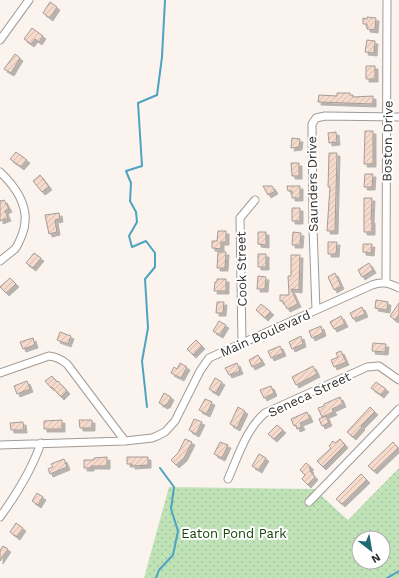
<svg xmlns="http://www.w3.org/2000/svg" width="399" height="578" font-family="'Work Sans',sans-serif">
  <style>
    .park { fill: url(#park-dots); fill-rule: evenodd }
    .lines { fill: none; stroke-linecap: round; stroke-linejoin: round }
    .stream { stroke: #4ea2c2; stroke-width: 2 }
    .building { fill: url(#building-hatch); stroke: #a59c98; filter: url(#shadow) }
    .street-casing { stroke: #a29a95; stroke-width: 9 }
    .street { stroke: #fff; stroke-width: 7 }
    .labels { text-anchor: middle; stroke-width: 4; stroke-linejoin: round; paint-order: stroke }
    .street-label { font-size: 13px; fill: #34312f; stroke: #fff }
    .park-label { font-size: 13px; fill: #174409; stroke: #fff }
  </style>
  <defs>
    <pattern id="park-dots" width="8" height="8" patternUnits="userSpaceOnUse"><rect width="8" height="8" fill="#bfe2b7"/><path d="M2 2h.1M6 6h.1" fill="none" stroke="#a5c29e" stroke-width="1.8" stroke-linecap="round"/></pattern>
    <pattern id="building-hatch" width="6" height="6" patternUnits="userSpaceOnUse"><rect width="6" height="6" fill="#f6dacb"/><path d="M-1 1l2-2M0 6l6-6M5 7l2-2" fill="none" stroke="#d4bcaf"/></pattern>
    <filter id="shadow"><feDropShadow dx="3" dy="3" stdDeviation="0" flood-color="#0004"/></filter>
  </defs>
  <rect width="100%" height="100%" fill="#fbf3ed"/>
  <path class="park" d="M399 468V578H144L169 487 314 489 348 520ZM359 538H383V562H359Z"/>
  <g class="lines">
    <path class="stream" d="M147 407 142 361 148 328 145 279 155 267V253L146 241 132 247 129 236 137 222 136 212 130 201 131 183 126 171 142 166 138 103 157 95 162 57 165 0
      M156 578 159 570 173 555 178 531 171 509 174 487 160 468
      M387 578 399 571"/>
  </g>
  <path class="building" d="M50 2 57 7 50 18 43 13Z
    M367 17 376 18 375 30 367 29V24H363V18L367 19Z
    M32 28 43 36 39 42 35 39 31 44 24 39Z
    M367 40 375 41 374 53 365 52Z
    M15 54 20 58 11 73 4 69Z
    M366 66H375V79H366Z
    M337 93H350V95H353V97L373 96V104L318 102 319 95 337 96Z
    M365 131H373V164H364Z
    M336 132 337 142 329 143 328 133Z
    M292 138 300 139 299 147 291 148Z
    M16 152 27 160 21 167 10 159Z
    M329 153H337L335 231H327L330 187H328Z
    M291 163H299V176H292Z
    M365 174H373L372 187H364Z
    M40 175 49 187 42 192 33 181Z
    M263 186H272L275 191 268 195Z
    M287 186H300V198H292V191H288Z
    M364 198H372L371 220H372V232H364Z
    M0 200 1 201 4 200 9 209 5 211 8 218 0 221Z
    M292 208H300V221H292Z
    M59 213 60 219 55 220 57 232 49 234 45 215Z
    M218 231H226V242H221V249L212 248V241H217Z
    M258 232H266V245L258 244Z
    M293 232 301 233 300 245H292Z
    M328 242H337L336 254H328Z
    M363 244H372L371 253 363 252Z
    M218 252H226L225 268H217Z
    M34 253 41 258 33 268 26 263Z
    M258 254H266V267H258Z
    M291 255H300L299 290 291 289 298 304 287 309 283 301H280V295H289L288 276H291Z
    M369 263 373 270 362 277 358 270Z
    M335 273 341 286 334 290 328 277Z
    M258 276 266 277 265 289H257Z
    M10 278 16 284 6 293 0 287Z
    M217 279H226V291H214L215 282H217Z
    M376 300 388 302 387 310 375 308Z
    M217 302H224L223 313H216Z
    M399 303V314L395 320 390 316Z
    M261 304 271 312 265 318 256 310Z
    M362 307 365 314 353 319 350 313Z
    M341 316 345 324 334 329 330 322Z
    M219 321 226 325 220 335 213 331Z
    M321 326 323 333 312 338 309 331Z
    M60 332 71 336 68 344 57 340Z
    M301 336 303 344 292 349 289 342Z
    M33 338 35 345 23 349 20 342Z
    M196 340 202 346 193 355 187 349Z
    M373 343 386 344 385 352 372 351Z
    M280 346 283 353 271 358 268 351Z
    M341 351 346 362 334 367 331 360 338 357 336 353Z
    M258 355 262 362 252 367 249 360Z
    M180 363 187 367 181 378 171 373 174 367 177 369Z
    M237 363 240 371 229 375 225 368Z
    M313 366 317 374 296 385 292 377Z
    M52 376 57 382 58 381 67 391 61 397 52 387 51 388 45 381Z
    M215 378 222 382 216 393 209 389Z
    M27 381 30 389 17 394 14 386Z
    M376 382 386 389 381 395 371 388Z
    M271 386 274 393 264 398 260 390Z
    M164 393 171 397 167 405H165V406L159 403Z
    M340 397 343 404 332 409 334 412 322 417 318 408 324 406V404Z
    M205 399 212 402 207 414 199 410Z
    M238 407 245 411 237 428 230 424Z
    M370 407 375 412 361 426 362 427 353 437 347 432Z
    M307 412 310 419 300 423 302 427 297 429 296 425 294 426 291 419Z
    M326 416 329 423 322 426 319 419Z
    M194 419 202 422 196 434 189 430Z
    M62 420V429H44V421Z
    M79 420H92V428H80Z
    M23 422 24 430H11L10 423Z
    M277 425 283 430 274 439 268 434Z
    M185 439 192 442 184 458 176 465 171 460 178 453Z
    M340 439 345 445 323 467 317 461 331 448 329 446 333 441 335 443Z
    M220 442 228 445 222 458 214 454Z
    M393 442 398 448 374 471 368 466Z
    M259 454 266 458 259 470 252 466Z
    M107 457V466H91V468H84V460H94V458Z
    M127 457H148V465L132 466V464H127Z
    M64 459 67 467 50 474 48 469 53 467 51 464Z
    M306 463 311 467 309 468 311 470 310 471 315 477 308 485 302 479 305 475 300 470Z
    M361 474 367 480 342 504 336 499Z
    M37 493 43 497 38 505 32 501Z
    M16 523 23 528 17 537 10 532Z
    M3 546 8 549 0 561V550Z"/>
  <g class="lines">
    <defs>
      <path id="street" d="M0 40 29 0
        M0 172C18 189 32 210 22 235 20 240 18 245 15 249 10 253 5 257 0 261
        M386 283 387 0
        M316 310 313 228 312 124 316 118 325 116 399 117
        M242 343 240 218 255 200
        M0 373 49 356C57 357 61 359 67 364L125 441
        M0 445 125 441 152 438 157 436 165 432 175 421 200 371 209 358 372 285C382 281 389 283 399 288
        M228 479C238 457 246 429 265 413L367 367 379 366 399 380
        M309 502 399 409
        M0 517C16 495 32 469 41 443"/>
    </defs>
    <use href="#street" class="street-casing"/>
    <use href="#street" class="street"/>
  </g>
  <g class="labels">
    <g class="street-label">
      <text transform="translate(387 141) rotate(-89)" y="5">Boston Drive</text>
      <text transform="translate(312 184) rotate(-91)" y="5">Saunders Drive</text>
      <text transform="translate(241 269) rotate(-91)" y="5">Cook Street</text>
      <text transform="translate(265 333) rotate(-24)" y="5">Main Boulevard</text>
      <text transform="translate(309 394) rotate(-25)" y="5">Seneca Street</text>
    </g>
    <g class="park-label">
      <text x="234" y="538">Eaton Pond Park</text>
    </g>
  </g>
  <g transform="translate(371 550) rotate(149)"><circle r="19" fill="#ffffff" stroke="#aeadac"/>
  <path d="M0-3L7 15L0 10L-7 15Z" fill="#206975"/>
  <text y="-6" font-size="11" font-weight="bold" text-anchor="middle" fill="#34312f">N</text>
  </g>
</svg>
